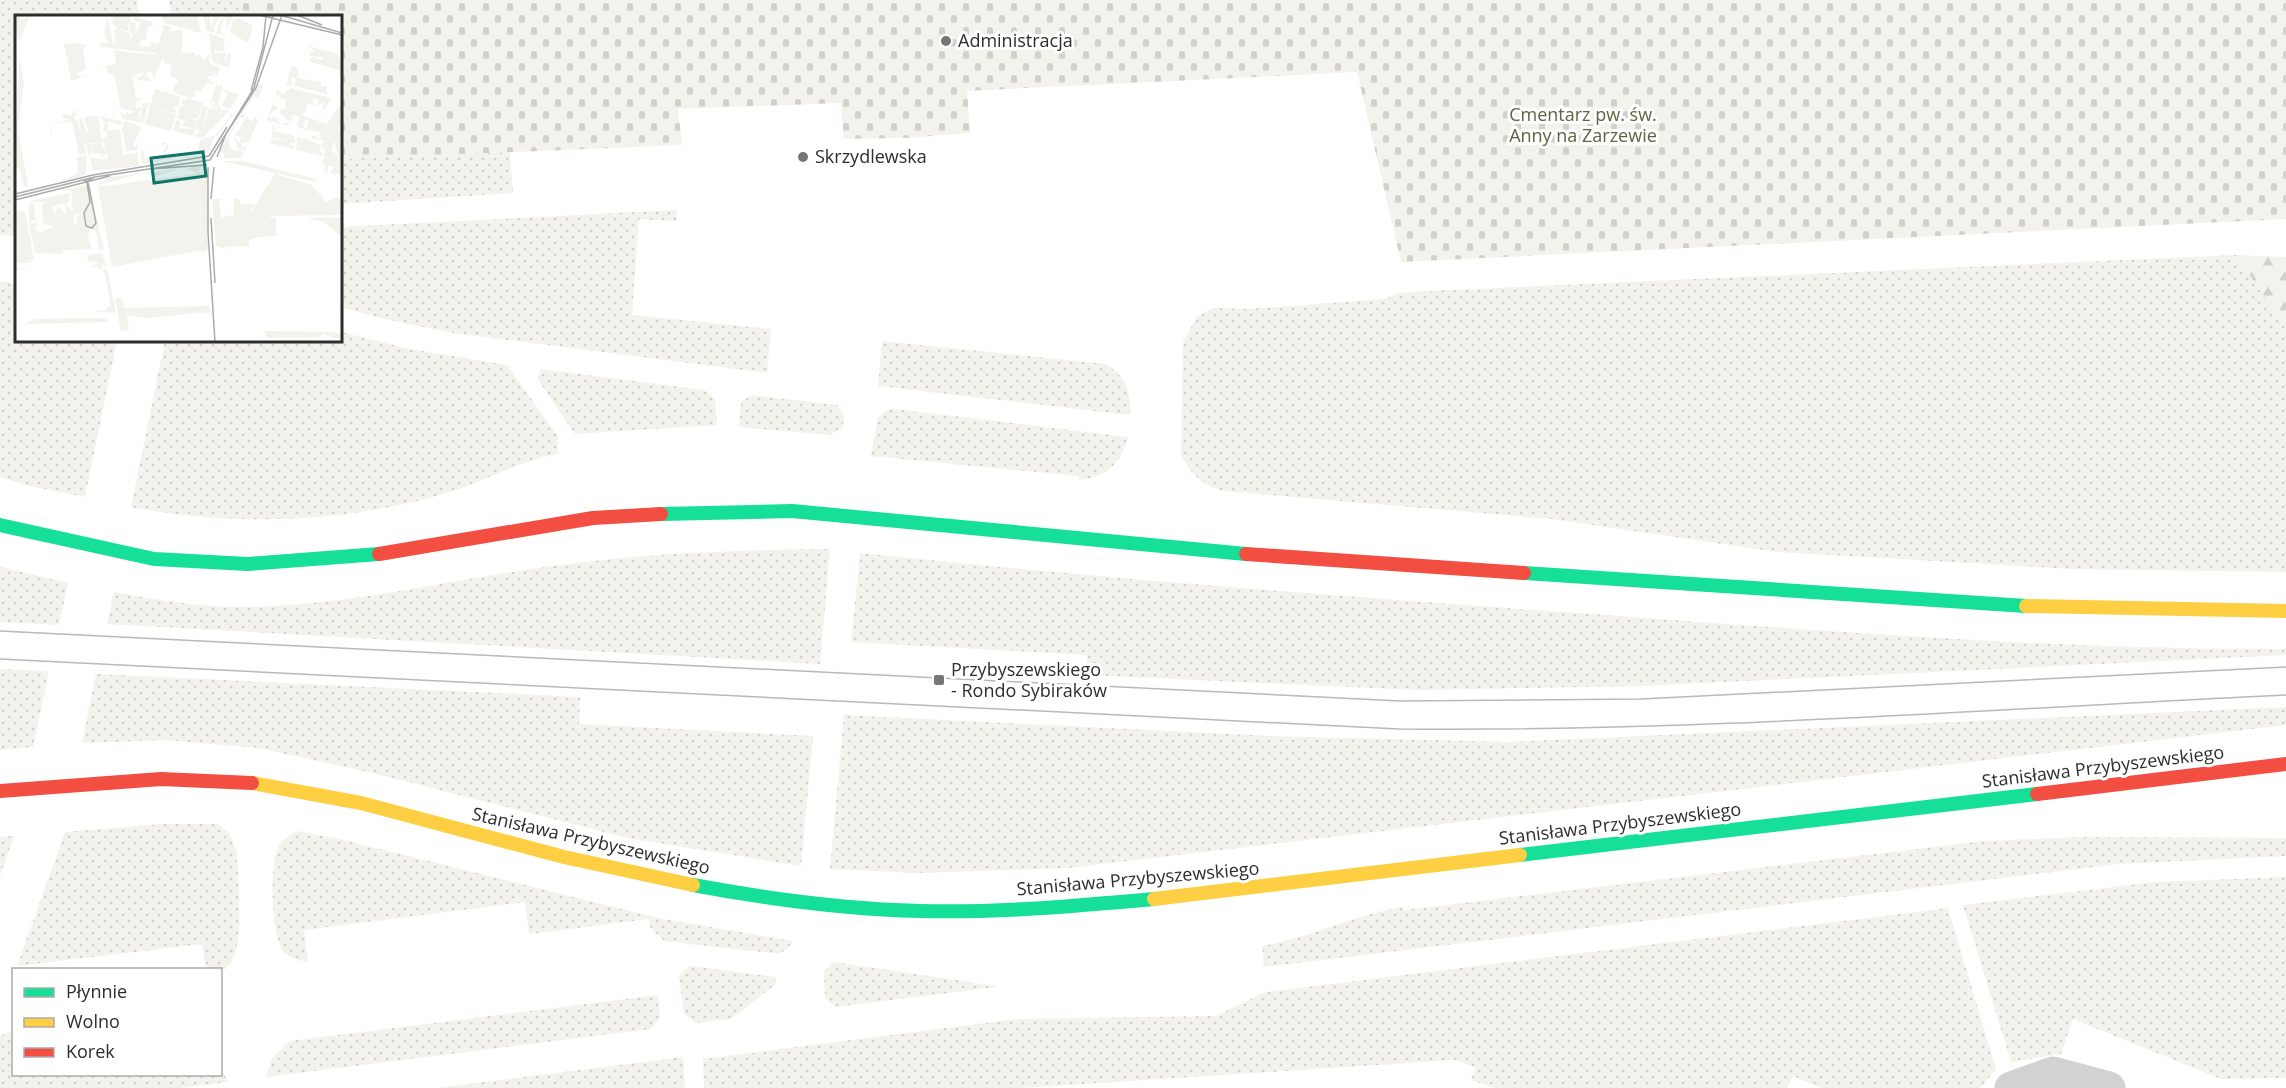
<svg xmlns="http://www.w3.org/2000/svg" width="2286" height="1088" font-family="'Open Sans',sans-serif">
  <style>
    .grass { fill: url(#grass-dots) }
    .forest { fill: url(#forest-firs) }
    .cemetery { fill: url(#cemetery-stones) }
    .lines { fill: none; stroke-linecap: round; stroke-linejoin: round }
    .street { stroke: #d2d2d2; stroke-width: 33 }
    .fast { stroke: #16e098; stroke-width: 14 }
    .slow { stroke: #ffcf43; stroke-width: 14 }
    .jam { stroke: #f24e42; stroke-width: 14 }
    .tram { stroke: #b9b9b9; stroke-width: 1.5 }
    .poi-dot { fill: #767676; stroke: #fff; stroke-width: 2 }
    .labels { text-anchor: middle; stroke-width: 6; stroke-linejoin: round; paint-order: stroke }
    .poi-label { font-size: 18px; fill: #2d2d2d; stroke: #fff; text-anchor: start }
    .park-label { font-size: 18px; fill: #636140; stroke: #fff }
    .street-label { font-size: 18px; fill: #2d2d2d; stroke: #fff }
    .inset-road { fill: none; stroke: #ababab; stroke-width: 1.5 }
    .view { fill: #0f766e; fill-opacity: 0.15; stroke: #0f766e; stroke-width: 3 }
    .inset-edge { fill: none; stroke: #2d2d2d; stroke-width: 3 }
  </style>
  <defs>
    <pattern id="grass-dots" width="8" height="8" patternUnits="userSpaceOnUse" patternTransform="scale(1.5)"><rect width="8" height="8" fill="#f3f2ec"/><path d="M2 2h.1M6 6h.1" fill="none" stroke="#d1d0cb" stroke-width="1.8" stroke-linecap="round"/></pattern>
    <pattern id="forest-firs" width="22" height="20" patternUnits="userSpaceOnUse" patternTransform="scale(1.5)"><rect width="22" height="20" fill="#f3f2ec"/><path d="M5 1l3.5 6h-7zM16 11l3.5 6h-7z" fill="#d1d0cb"/></pattern>
    <pattern id="cemetery-stones" width="16" height="16" patternUnits="userSpaceOnUse" patternTransform="scale(1.5)"><rect width="16" height="16" fill="#f3f2ec"/><path d="M2 7V4a2 2 0 0 1 4 0v3zM10 15v-3a2 2 0 0 1 4 0v3z" fill="#d1d0cb"/></pattern>
  </defs>
  <rect width="100%" height="100%" fill="#fff"/>
  <path class="grass" d="M0 0H137L139 16H16V237L0 234Z
    M169 0H241V16H171Z
    M510 152 513 193 341 204 340 159Z
    M677 210 676 221 639 219 632 315 771 329 767 373 453 333 380 318 341 307V227Z
    M2236 255 2286 328V572L2071 569 1778 552 1551 519 1223 491C1201 485 1190 473 1181 454L1183 342 1197 317 1213 308 1249 309 1385 299 1399 293 1429 291Z
    M0 281 16 284V340L117 341 85 497 26 485 0 477Z
    M341 332 410 349 507 365 557 435 558 454C519 461 487 480 450 492 350 523 233 527 131 507L165 341 340 340Z
    M882 341 1106 364C1125 376 1132 392 1130 415L878 386Z
    M541 369 704 390 715 399 717 425 575 434 537 378Z
    M752 395 837 405 844 415 843 427 830 435 739 427 741 402Z
    M895 409 1128 437C1122 463 1106 477 1079 480V476L871 456 878 417 888 410Z
    M830 549 820 664 107 624 114 592C158 600 204 608 249 607 349 605 447 581 545 567 640 553 735 550 830 549Z
    M860 553C1117 580 1375 599 1633 617 1851 633 2068 650 2286 649V655L1642 686 1524 688 1418 690 1087 675V655L851 642Z
    M0 567 68 583 59 625 0 622Z
    M0 669 49 671 33 747 0 750Z
    M96 674 580 697 579 724 813 736 801 866 628 838 373 773 258 748 165 740 82 743Z
    M2286 707V725L1068 868 917 873 830 869 844 715 1270 736 1510 742Z
    M162 824H218L229 833 237 852C237 877 248 956 224 969 220 971 212 970 206 969L202 944 17 966 65 832Z
    M297 831 348 841 658 918 792 941V944L780 954 664 941 650 927 649 919 529 934 525 902 304 930 308 962C298 960 289 958 283 951 271 936 270 867 277 850 281 841 288 836 297 831Z
    M14 836 0 876V837Z
    M2085 837 2286 838V856L2119 864 1264 967 1262 946C1310 938 1353 915 1402 907L1404 910 1984 841Z
    M2286 877V1078L2221 1079 2073 1019 2061 1054 2011 1062 1963 905 2155 882Z
    M1948 908 1996 1069 1980 1088H1821L1793 1076 1787 1088H1495L1471 1080 1475 1067 1454 1060 1022 1088H704L703 1059 1016 1019 1216 1016 1265 992Z
    M834 962 996 986V987L835 1007 825 998 824 971Z
    M689 966 776 977V984L731 1019 696 1023 684 1014 679 976Z
    M658 995 660 1019 650 1029 266 1077 272 1058 290 1041Z
    M10 1032 13 1033 14 1074H220L221 1067 228 1082 181 1088H0V1036Z
    M683 1057 685 1088H437Z"/>
  <path class="forest" d="M2236 255 2286 257V328Z"/>
  <path class="cemetery" d="M241 0H2286V219L1401 262 1357 72 967 91 970 133 906 138 844 139 841 103 678 109 682 145 341 159 340 16H241Z"/>
  <g class="lines">
    <path class="street" d="M2011 1088 2053 1073 2109 1088"/>
    <path class="fast" d="M661 514 792 511 1246 554
      M0 525 154 559 248 564 379 554
      M1524 573 2026 606
      M1520 855 2037 794
      M693 885C768 899 844 909 920 911 998 913 1076 906 1154 899"/>
    <path class="slow" d="M2026 606 2286 611
      M252 783 361 803 564 857 693 885
      M1154 899 1520 855"/>
    <path class="jam" d="M379 554 593 518 661 514
      M1246 554 1524 573
      M0 791 161 779 252 783
      M2037 794 2286 764"/>
    <path class="tram" d="M0 631 1400 701 1641 699 2286 667
      M0 659 1399 729C1695 732 1991 709 2286 695"/>
  </g>
  <g class="poi-dot">
    <circle cx="946" cy="41" r="6"/>
    <circle cx="803" cy="157" r="6"/>
    <rect x="933" y="674" width="12" height="12" rx="3"/>
  </g>
  <g class="labels">
    <g class="poi-label">
      <text x="958" y="47">Administracja</text>
      <text x="815" y="163">Skrzydlewska</text>
      <text x="951" y="676">Przybyszewskiego<tspan x="951" dy="21">- Rondo Sybiraków</tspan></text>
    </g>
    <g class="park-label">
      <text x="1583" y="121">Cmentarz pw. św.<tspan x="1583" dy="21">Anny na Zarzewie</tspan></text>
    </g>
    <g class="street-label">
      <text transform="translate(2103 767) rotate(-7)" y="6">Stanisława Przybyszewskiego</text>
      <text transform="translate(1620 824) rotate(-7)" y="6">Stanisława Przybyszewskiego</text>
      <text transform="translate(591 841) rotate(13)" y="6">Stanisława Przybyszewskiego</text>
      <text transform="translate(1138 879) rotate(-5)" y="6">Stanisława Przybyszewskiego</text>
    </g>
  </g>
  <g transform="translate(15 15)">
    <rect width="327" height="327" fill="#fff"/>
    <path d="M2 0 8 5 15 0 4 28 0 12ZM93 0 94 11 98 0 95 12 98 32 99 24 102 30 99 16 102 13 97 9 99 0H116L113 16 103 14 110 17 108 24 111 17 116 19 113 32 118 18 114 17 116 7 122 8 117 17 121 11 120 19 126 8 117 5 121 2 137 7 138 11 133 12 131 25H126L123 34 127 28 126 35 128 31 134 32 136 27 144 29 142 36 138 38 87 32 85 30 86 27 93 29 89 18ZM146 0H167L176 5 171 0H182L185 16 189 17 186 18 149 8ZM188 0H195L196 12 199 1 204 2 198 15 201 18 206 3 216 4 204 0H218L211 17 212 6 208 4 205 15 211 21 192 16ZM224 3 238 11 233 28 215 17 218 5ZM149 10 156 12 155 16 167 15V39L179 37 181 43 184 39 189 46 194 39V48L205 53 203 60 190 57 202 61H191L199 70 193 68 185 76 179 74 176 83 160 78 159 71 164 65 155 61 157 50 147 44 138 66 137 56 119 59 123 63 130 58 136 66 123 65 117 59 121 83H129L120 87 121 93 127 92 122 104 125 103 128 92 126 89 135 87 133 92 128 91 132 93 129 108 107 104 106 96 110 101 111 97 116 99 119 96 106 93 99 59 92 57 91 51 81 52 101 49 99 35 140 41ZM194 18 210 24 208 36H201V32L199 38 211 37 209 48 213 38 216 39 214 52 202 49 205 40 201 49 197 46ZM62 28 77 32 72 31 68 35 71 55 63 58 65 62 77 59 56 66 52 45 55 43 51 41 49 29ZM293 31 324 39 327 56 295 47V42L307 45 308 42 295 41 294 34 295 37H300ZM4 41 9 68 3 114 13 171 9 172 5 154 0 153ZM276 51 283 53V63L306 67V72L312 70V79L279 71 281 63H276L278 71 271 70ZM202 67V71L208 69 207 74 224 79 215 94 207 91 212 79 207 74 203 89 206 92 199 90 200 86 195 89ZM244 69 248 71 243 83 239 81 228 98 230 102 225 103 213 124 216 134 228 137 227 143H208L210 138 204 137ZM276 73 316 83 310 94 307 93 310 87 302 91 304 85 298 83V90L291 88 288 101 305 106 290 105 288 111 294 117 282 111 285 102 276 100 279 106 274 105 273 111 252 105 257 90 264 92 255 99 256 104 259 101 266 109 273 107 265 97 266 93 270 95 271 84H265L264 79 260 83 262 74 268 79ZM140 74 146 76 145 79 147 76 166 82 163 92H158L162 98 139 94 161 99 156 116 130 109ZM168 83 170 87 172 83 188 88 183 104 171 102 183 106 178 121 158 116 161 105 165 106V113L179 114 167 111 170 106 162 103 165 92 170 90 166 88ZM189 88V92L193 91 187 118 194 93 204 95 195 90 206 93 204 103 207 94 210 98V94L214 96 187 123 179 121 186 116 181 114ZM59 94 61 100 58 103 63 107 71 138 64 140 57 106 35 110 39 132 34 110 57 104H50L48 103V99L56 101ZM215 97 218 101 198 125 195 135 183 138 185 125 201 120 215 102ZM83 101 87 125 92 121 91 116 87 118 90 108 84 101 107 106 106 110 93 106V116L105 114 108 140 123 137 124 151 78 156 75 143 92 144 93 138 86 143 87 139 77 138V130L75 142 70 130 86 128 90 135 89 127 68 129 64 104 67 103 71 117 78 116H73L69 102ZM240 101 242 105 245 102 233 128H226L228 133 232 130 230 136 222 133 219 122 225 127 226 122 220 120 232 102 236 107ZM110 106 127 112 118 129 120 133 123 126 122 135 111 136 107 113ZM258 109 261 114 264 111 259 116 279 121 280 128H275L280 134 255 128 257 124 275 127 257 122ZM309 118 318 126V134L315 133 323 142 320 151H313V158L309 157 311 148 307 152 311 130 309 136 307 130 305 135 309 141 281 135 282 122 287 123 284 129 289 123 306 130 310 126 297 124V120L307 125 305 122H311L302 120ZM150 127 154 131 149 141 182 138 127 149 125 135 129 136V144L147 142 151 130 143 129ZM72 140 71 160 45 167 63 158 62 142ZM207 146H228L302 164 300 167ZM187 150 184 157 193 156V234L186 238 185 159 170 154ZM163 154 139 162 134 158 120 160 81 171 94 162ZM74 169 89 235 84 234 81 216 76 214 72 221 67 201 60 198 58 208 62 209 41 213 42 218 31 230 33 236 48 235V239L20 238 14 209 23 207 20 215 25 217 38 212 28 208 27 190 32 187H18L21 205 14 207V189L19 185 55 178 53 188 38 191 40 201 43 191 51 199 50 189 58 197 56 176 46 175 71 170 76 185ZM197 184H208L204 185 210 234 201 231ZM0 194 10 197 19 245H9L19 247 3 248 1 253 18 254 1 255 0 252V234L13 233 8 199H0ZM87 238 92 253 87 248V255L92 254 101 298 78 296 91 295 95 290 97 296 90 258 82 251 74 253 84 248 73 246 72 240ZM106 282 109 293 194 291 196 296 112 300 114 315 106 316 100 284Z" fill="#f3f2ec"/>
    <path d="M260 159 297 170 311 187 322 182 327 186V200L247 201 237 195ZM219 183H224L225 189H239L235 195 219 201ZM327 202V222L309 207 290 203ZM196 296 195 302 194 297 131 303 111 300ZM249 316 318 317 327 320V325L308 319 307 322 252 323Z" fill="#f3f2ec"/>
    <path d="M185 158 186 235 97 252 83 172Z" fill="#f3f2ec"/>
    <path d="M102 36 146 40 141 57 114 59 120 90 117 91 106 93 100 60 92 56 91 51 81 52 101 49ZM149 44 180 47 204 54 203 60 191 56 189 62 197 66 188 63 185 75 187 78 179 74 181 80 176 83 160 78 159 71 164 65 155 61 157 50 149 48ZM327 87V158L321 160 315 158 324 144 319 126 309 118 292 115 294 104 312 109Z" fill="#f3f2ec"/>
    <path d="M177 50 189 54 183 73 173 70ZM276 91a8 8 0 1 1 16 0a8 8 0 1 1-16 0ZM237 195 261 204V221L242 222 234 225V231L209 232 205 203ZM0 199H8L14 233 0 234ZM67 200 77 234 32 236 31 230H22L20 221 41 218V213L62 209 61 202ZM63 303H91L92 307 10 309 20 304Z" fill="#f3f2ec"/>
    <path class="inset-road" d="M244 0 327 20M265 0 327 18M282 0 307 10M236 76 248 32 251 0M194 141 212 112M202 142 211 119 241 73 267 0M193 152V217L200 327M135 154 192 150M67 165 72 166V167L73 168 74 172 81 208 77 213 71 211 69 198 75 187 72 168V166L80 162M0 179 78 160 194 141M0 182 80 162 195 145 239 73 258 0M196 184 199 152M0 185 95 161M196 203 200 268"/>
    <path class="view" d="M188 137 191 161 139 168 136 143Z"/>
    <rect width="327" height="327" class="inset-edge"/>
  </g>
  <rect x="12" y="968" width="210" height="108" fill="#ffffff" stroke="#ababab" stroke-width="1.5"/>
  <rect x="24" y="988" width="30" height="9" fill="#16e098" stroke="#ababab" stroke-width="1.5"/>
  <text x="66" y="998" font-size="18" fill="#2d2d2d">Płynnie</text>
  <rect x="24" y="1018" width="30" height="9" fill="#ffcf43" stroke="#ababab" stroke-width="1.5"/>
  <text x="66" y="1028" font-size="18" fill="#2d2d2d">Wolno</text>
  <rect x="24" y="1048" width="30" height="9" fill="#f24e42" stroke="#ababab" stroke-width="1.5"/>
  <text x="66" y="1058" font-size="18" fill="#2d2d2d">Korek</text>
</svg>
